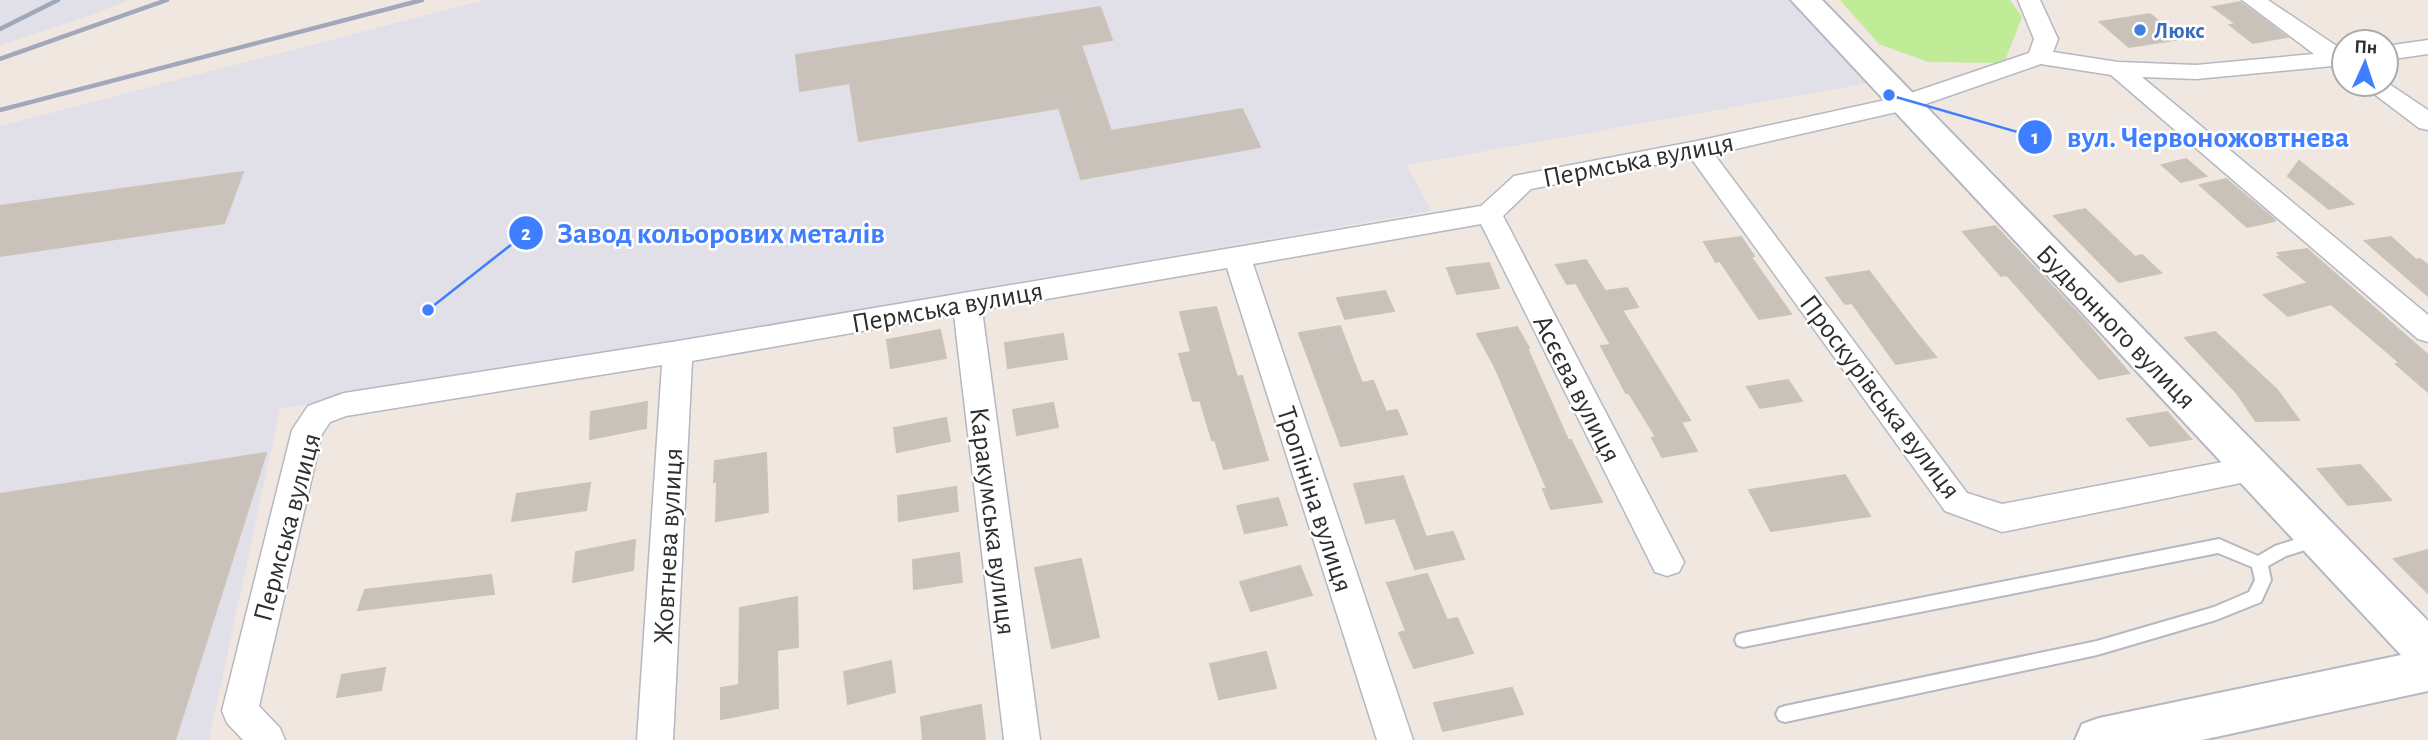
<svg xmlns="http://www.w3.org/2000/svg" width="2428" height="740" font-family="'Alegreya Sans',sans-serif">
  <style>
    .industrial { fill: #e1e0e9 }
    .green { fill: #c0eb97 }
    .building { fill: #c8c2bb; stroke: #ccc2b8; stroke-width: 2 }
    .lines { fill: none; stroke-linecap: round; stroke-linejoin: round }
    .lane-casing { stroke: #b3b8c2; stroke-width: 4 }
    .street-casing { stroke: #b3b8c2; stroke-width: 3 }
    .secondary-casing { stroke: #b3b8c2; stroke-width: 4 }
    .lane { fill: #fff; fill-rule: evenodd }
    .street { fill: #fff; fill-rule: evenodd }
    .secondary { fill: #fff; fill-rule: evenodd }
    .rail { stroke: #a1a8ba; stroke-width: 4.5 }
    .shop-dot { fill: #3f7fe0; stroke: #fff; stroke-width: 2.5 }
    .labels { text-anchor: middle; stroke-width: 5; stroke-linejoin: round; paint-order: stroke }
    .far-shop-label { font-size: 23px; font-weight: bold; fill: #366cbe; stroke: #fff; text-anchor: start }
    .street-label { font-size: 28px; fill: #2e2e2e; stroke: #fff }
    .leader { fill: none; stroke: #3e7eff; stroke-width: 2.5 }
    .callout-dot { fill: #3e7eff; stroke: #fff; stroke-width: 2.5 }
    .mark-label { font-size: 21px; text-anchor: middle; font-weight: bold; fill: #fff }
    .callout-label { font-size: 30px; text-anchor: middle; font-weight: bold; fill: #3e7eff; stroke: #fff; stroke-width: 5; stroke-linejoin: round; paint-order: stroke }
  </style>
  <rect width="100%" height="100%" fill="#f0e7e0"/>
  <path class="industrial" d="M0 0H129L81 19 0 45Z
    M484 0H1790L1869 83 1407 165 1431 211 280 409 209 740H0V126Z"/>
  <path class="green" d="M1840 0H2010L2022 17 2004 63 1928 62 1879 44Z"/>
  <path class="building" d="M2240 2 2287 37 2253 43 2230 25 2236 24 2213 7Z
    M1100 7 1112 40 1081 45 1111 131 1242 109 1260 147 1081 179 1059 108 859 141 850 83 800 91 796 55Z
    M2150 14 2180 39 2129 47 2100 22Z
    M2186 159 2206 176 2181 182 2162 165Z
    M2299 161 2353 204 2329 209 2288 176Z
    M243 172 224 223 0 256V206Z
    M2226 179 2275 220 2274 221 2247 227 2200 185Z
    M2085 209 2135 257 2142 255 2161 273 2119 282 2054 216Z
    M1995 226 2084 320 2129 373 2099 379 2007 275 2001 276 1963 232Z
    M1741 237 1754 256 1751 257 1791 314 1759 319 1720 261 1716 262 1704 242Z
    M2391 237 2416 260 2420 259 2428 265V296L2365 241Z
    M2307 249 2428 355V392L2396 364 2400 363 2331 304 2288 316 2264 295 2308 283 2278 257 2281 256 2278 253Z
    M1586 260 1605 291 1627 288 1638 307 1622 310 1690 420 1681 422 1697 451 1662 457 1652 438 1656 437 1629 393H1626L1601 346 1611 345 1576 283 1567 284 1556 265Z
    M1489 263 1499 288 1457 294 1447 268Z
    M1869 271 1914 330 1936 357 1896 364 1852 303 1845 304 1826 278Z
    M1385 291 1394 311 1345 319 1337 298Z
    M1216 307 1237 377 1242 376 1268 460 1224 469 1215 440H1212L1200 400 1193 401 1179 354 1191 352 1180 312Z
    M1340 326 1362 383 1373 381 1386 412 1397 410 1407 434 1341 446 1299 333Z
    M1517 327 1529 348H1527L1568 440H1571L1602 502 1551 509 1543 489H1547L1495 367 1477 334Z
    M940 330 946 358 891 368 887 340Z
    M2215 332 2277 390 2299 420 2256 421 2236 392 2185 338Z
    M1063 334 1067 359 1008 368 1005 343Z
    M1788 380 1802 401 1760 408 1747 387Z
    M647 402 646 428 590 439 591 412Z
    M1053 403 1058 427 1017 435 1013 410Z
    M2167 412 2191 439 2150 446 2127 419Z
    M946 418 950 441 897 452 894 428Z
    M266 453 175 740H0V494Z
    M766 453 768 512 716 521 717 481 714 482 715 461Z
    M2360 465 2391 500 2348 505 2318 469Z
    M1845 475 1870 516 1771 531 1749 490Z
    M1403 476 1426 537 1453 532 1464 559 1415 569 1395 518 1366 523 1354 484Z
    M590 483 586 510 512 521 517 494Z
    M956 487 958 511 899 521 898 496Z
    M1278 498 1287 525 1245 533 1237 506Z
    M635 540 633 570 573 582 576 552Z
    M2428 550V593L2394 559Z
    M959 553 962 582 914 589 913 560Z
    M1081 559 1099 637 1052 648 1035 568Z
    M1300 566 1312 595 1251 611 1240 582Z
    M1427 574 1447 620 1457 618 1473 653 1414 668 1399 633 1406 631 1387 583Z
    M491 575 494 594 358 610 365 590Z
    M797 597 798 647 777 650 778 708 721 719V688L739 685 740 608Z
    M1266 652 1276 688 1219 699 1210 664Z
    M891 661 895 692 848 704 844 672Z
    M385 668 381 690 337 697 342 675Z
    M1512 688 1523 714 1443 731 1434 703Z
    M981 705 985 740H923L921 717Z"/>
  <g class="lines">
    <defs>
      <path id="lane" d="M2315 533 2321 535 2323 540 2321 545 2286 556 2268 566 2271 580 2261 602 2216 620 2097 655 1785 722 1779 720 1776 714 1779 708 1785 706 2097 641 2214 607 2249 592 2255 580 2252 567 2218 553 1743 647 1737 645 1735 640 1737 635 1743 633 2219 539 2258 556 2275 546Z"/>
      <path id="street" d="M2018 0H2040L2058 39 2053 52 2118 62 2196 65 2314 54 2242 0H2268L2344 51V71L2332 66 2196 79 2142 77 2428 315V342L2418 339 2111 75 2041 64 1914 108 1714 154 1967 493 2002 504 2254 456 2265 460 2270 469 2265 478 2002 532 1945 511 1691 158 1531 189 1503 216 1684 562 1679 572 1667 576 1655 572 1481 224 1253 264 1413 740H1377L1227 268 982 310 1040 740H1004L954 315 692 361 673 740H637L662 365 346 416 330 422 322 434 259 706 280 728 285 740H243L227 723 222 711 292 430 308 406 344 393 678 341 1481 206 1514 176 1702 140 1899 97 2029 53 2034 39Z
        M2428 40V54L2386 60V46Z
        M2386 82 2428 110V130L2419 128 2361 84H2386Z"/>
      <path id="secondary" d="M1791 0H1822L2428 621V691L2202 740H2075L2082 724 2099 718 2401 655Z"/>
    </defs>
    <use href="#lane" class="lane-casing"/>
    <use href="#street" class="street-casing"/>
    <use href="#secondary" class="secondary-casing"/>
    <use href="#lane" class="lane"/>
    <use href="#street" class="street"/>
    <use href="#secondary" class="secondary"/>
    <path class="rail" d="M0 29 58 0
      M0 59 167 0
      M0 110 422 0"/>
  </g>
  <circle class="shop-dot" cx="2140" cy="30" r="7"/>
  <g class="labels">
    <g class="far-shop-label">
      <text x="2154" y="38">Люкс</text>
    </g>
    <g class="street-label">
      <text transform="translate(1638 159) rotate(-11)" y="10">Пермська вулиця</text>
      <text transform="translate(947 306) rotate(-10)" y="10">Пермська вулиця</text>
      <text transform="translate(2117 326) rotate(46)" y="10">Будьонного вулиця</text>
      <text transform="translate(1578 388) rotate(63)" y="10">Асєєва вулиця</text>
      <text transform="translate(1881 396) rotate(53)" y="10">Проскурівська вулиця</text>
      <text transform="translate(1316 499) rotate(72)" y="10">Тропініна вулиця</text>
      <text transform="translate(994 521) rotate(83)" y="10">Каракумська вулиця</text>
      <text transform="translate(286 527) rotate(-75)" y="10">Пермська вулиця</text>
      <text transform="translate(667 546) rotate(-87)" y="10">Жовтнева вулиця</text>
    </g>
  </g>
  <path class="leader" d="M1889 95L2035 137M428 310L526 233"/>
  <g class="callout-dot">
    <circle cx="1889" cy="95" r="7"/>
    <circle cx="428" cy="310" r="7"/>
    <circle cx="2035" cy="137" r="18"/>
    <circle cx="526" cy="233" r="18"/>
  </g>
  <g class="mark-label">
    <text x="2035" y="144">1</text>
    <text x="526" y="240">2</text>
  </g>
  <g class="callout-label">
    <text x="2208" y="147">вул. Червоножовтнева</text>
    <text x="721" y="243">Завод кольорових металів</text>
  </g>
  <g transform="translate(2365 63) rotate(3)"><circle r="33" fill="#ffffff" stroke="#ababab" stroke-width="2"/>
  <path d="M0-5L12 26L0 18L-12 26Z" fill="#3e7eff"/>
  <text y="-10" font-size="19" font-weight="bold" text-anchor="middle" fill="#2e2e2e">Пн</text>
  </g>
</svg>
